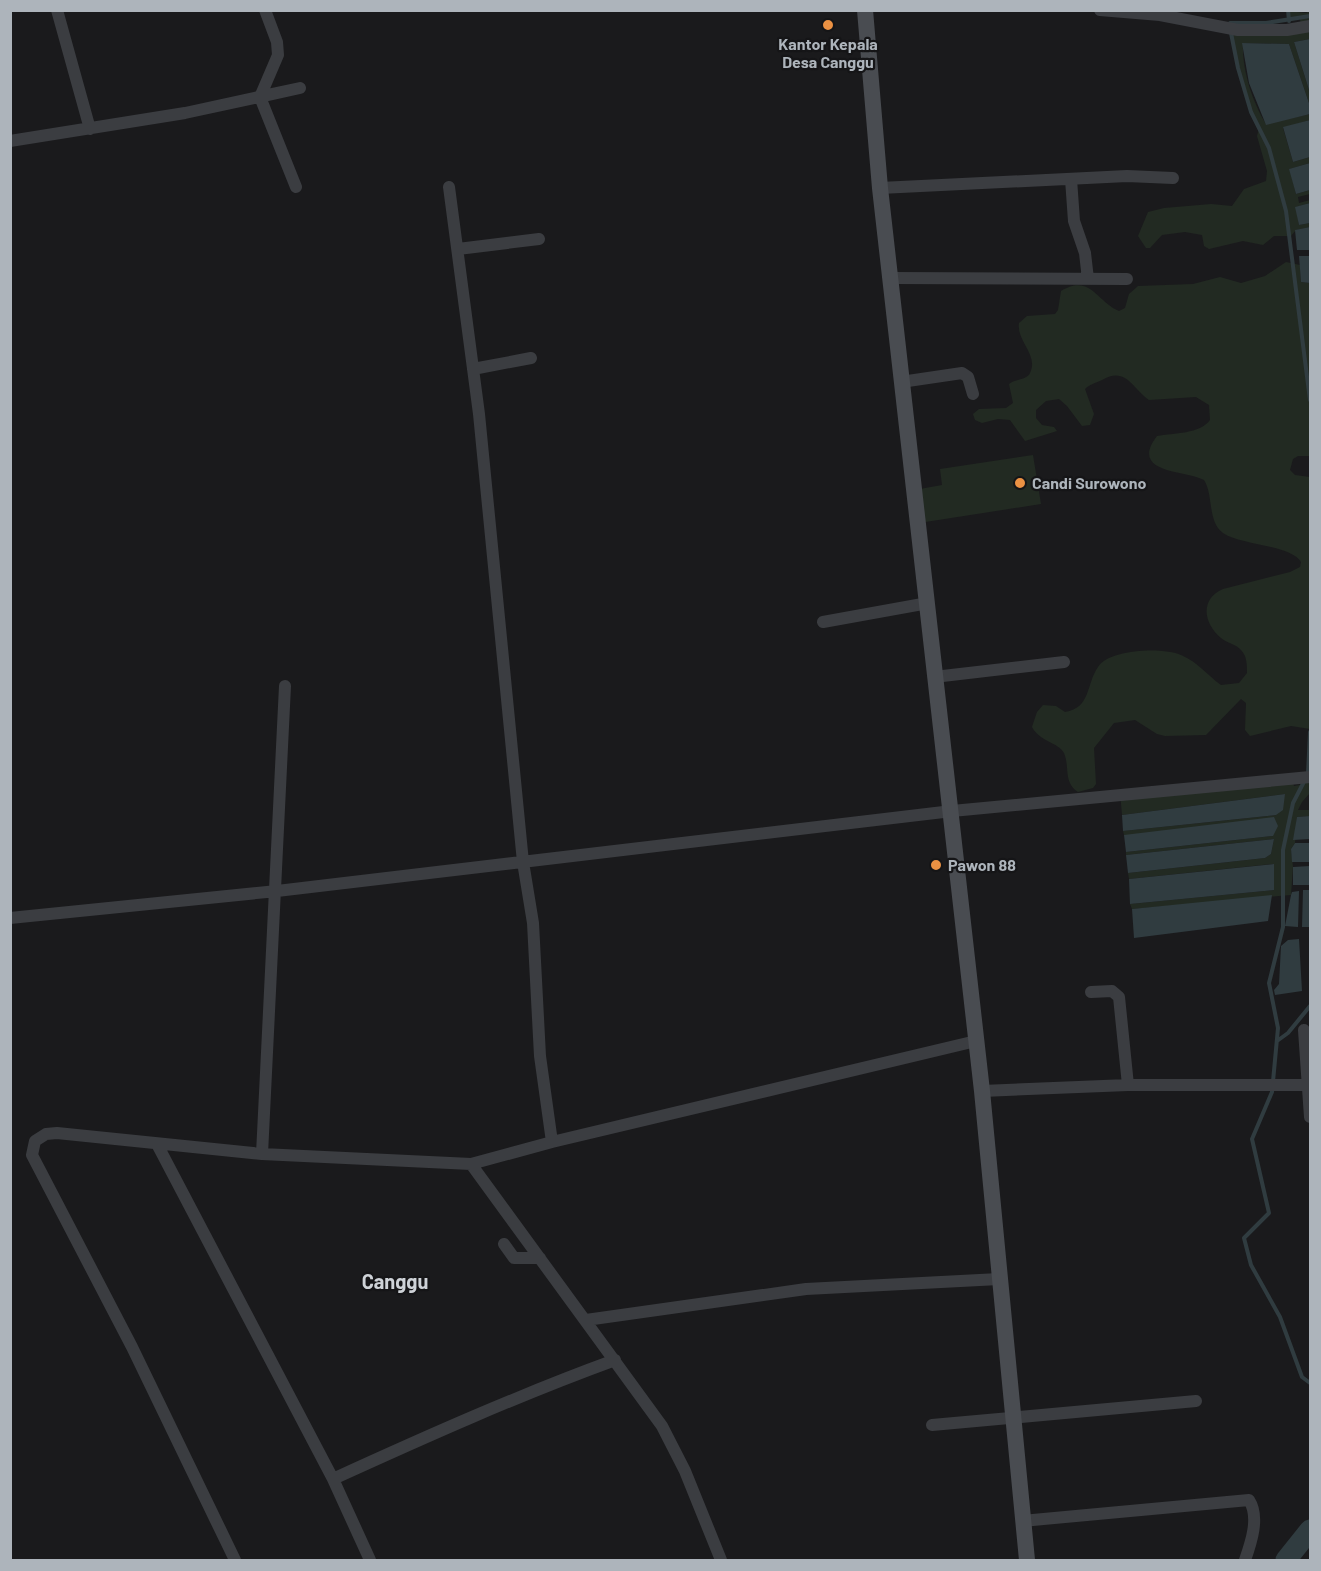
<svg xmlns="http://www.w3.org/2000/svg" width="1321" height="1571" font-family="Barlow,sans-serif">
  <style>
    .green { fill: #222a22 }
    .water { fill: #303c40 }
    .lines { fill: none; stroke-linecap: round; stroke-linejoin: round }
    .stream { stroke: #303c40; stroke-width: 4 }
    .river { stroke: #303c40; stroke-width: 21 }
    .street { stroke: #3b3d41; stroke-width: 12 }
    .secondary { stroke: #494c51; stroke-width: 16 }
    .poi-dot { fill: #eb9143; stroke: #151517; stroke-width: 2 }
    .labels { text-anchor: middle; stroke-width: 4.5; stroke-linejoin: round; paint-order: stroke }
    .poi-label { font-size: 16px; font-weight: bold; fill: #adb4bb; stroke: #151517; text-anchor: start }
    .quarter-label { font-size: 20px; font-weight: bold; fill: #ced2d7; stroke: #151517 }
  </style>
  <rect width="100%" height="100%" fill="#1a1a1c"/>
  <path class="green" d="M1288 11 1306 13 1310 11V39L1294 42 1310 93V106L1289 44 1243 43C1242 70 1252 101 1266 124L1310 114V120L1283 128 1293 162 1310 157V163L1290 169 1296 194 1310 190V194L1298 197 1299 203 1310 200V203L1296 207 1299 225 1310 223V227L1296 230 1291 236H1274L1263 245 1243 241 1209 249 1204 246 1202 235 1185 232 1162 235 1150 248H1146L1138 236 1148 212 1164 208 1211 204 1232 206 1244 189 1266 181 1267 171 1257 136 1259 128 1251 112 1238 68 1231 29 1301 27 1300 19 1289 21Z
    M1286 262 1300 265 1301 282 1310 283V456H1298L1293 459 1290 470 1295 475 1310 477V729L1291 726 1250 736 1245 730 1246 703 1241 699 1206 735 1165 736 1157 734 1135 720 1114 723 1094 748 1096 784 1093 788 1078 792C1063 782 1070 767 1064 753 1058 742 1040 742 1032 727L1037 712 1043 705 1056 706 1065 712C1091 708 1086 684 1098 667 1109 649 1163 647 1181 655 1198 662 1207 675 1221 685L1239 683 1247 673C1247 665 1247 656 1241 650 1236 644 1227 643 1221 638 1203 623 1200 599 1223 589L1290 572 1300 567 1301 562C1291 545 1240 545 1223 533 1207 521 1214 496 1204 480 1187 470 1128 474 1157 436 1174 433 1200 434 1210 420L1209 405 1196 397 1149 400C1132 388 1126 366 1102 380 1096 383 1090 384 1085 389L1094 414 1090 425 1082 426 1067 406 1059 399 1046 401 1036 410V418L1042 425 1054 427 1057 431 1025 441 1010 420 998 419 982 423 975 420 973 414 979 409 1006 408 1013 403 1009 384C1015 379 1027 380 1030 373 1039 355 1016 341 1019 323L1027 316 1055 314 1058 310 1061 291C1090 273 1097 302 1119 311L1125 308 1129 294 1138 286 1193 284 1220 277 1241 283 1265 276Z
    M1033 455 1041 504 919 523 914 490 942 485 940 469Z
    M1310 732V793L1302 802 1298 810H1310V816L1297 817 1295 843 1291 849 1293 867 1291 895 1132 909 1130 904 1274 890 1273 864 1129 879 1128 873 1265 858 1271 854 1274 839 1126 855V852L1273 836 1124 835 1123 831 1276 815 1285 794 1122 815 1120 792 1291 777 1294 786 1305 784 1309 766Z"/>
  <path class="water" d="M1310 39V93L1294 42Z
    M1242 43 1289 44 1310 106V114L1266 125 1249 83Z
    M1310 120V157L1293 162 1283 127Z
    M1310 163V190L1296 194 1289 169Z
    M1310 203V223L1299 225 1295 207Z
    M1310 227V250H1297L1295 230Z
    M1299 256H1310V283L1301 282Z
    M1285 794 1283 810 1276 815 1123 831 1122 815Z
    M1310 816V839L1293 840 1297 817Z
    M1274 817 1278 826 1273 836 1126 852 1124 835Z
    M1274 839 1271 854 1265 858 1128 873 1126 855Z
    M1295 843H1310V862H1292L1291 849Z
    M1274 864V890L1130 904 1129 879Z
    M1310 866V885H1293V867Z
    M1303 890H1310V927H1302Z
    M1299 891 1298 927 1285 926 1291 895 1292 892Z
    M1272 895 1268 921 1134 938 1132 909Z
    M1299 939 1302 991 1275 995 1274 990 1279 984 1281 946 1288 940Z"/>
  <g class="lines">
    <path class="stream" d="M1288 10 1289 21
      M1231 25 1230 23H1266L1310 16
      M1231 33 1238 68 1251 112 1269 148 1286 211 1310 400
      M1310 732 1308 774 1293 803 1283 850V927L1269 983 1278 1028 1272 1092 1252 1139 1269 1213 1244 1238 1251 1265 1280 1317 1302 1377 1310 1383
      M1277 1041 1288 1033 1310 1006"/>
    <path class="river" d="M1286 1560 1310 1530"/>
    <path class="street" d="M57 10 90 129
      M265 10 277 42 278 55 260 97 296 187
      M1100 10 1160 15 1238 30H1287L1310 26
      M10 141 185 113 300 88
      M1071 179 1074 221 1085 253 1088 279
      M449 187 479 414 523 862 533 923 540 1056 552 1142
      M880 188 1127 176 1173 178
      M458 249 539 239
      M890 278 1127 279
      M473 369 531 358
      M901 382 962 373 968 377 973 394
      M823 622 928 603
      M934 677 1064 662
      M10 918 277 891 952 811 1310 777
      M1091 992 1112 991 1119 997 1128 1085
      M1304 1030 1310 1117
      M982 1091 1128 1085H1310
      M157 1144 333 1479 370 1560
      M262 1154 285 686
      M471 1164 662 1426 685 1471 721 1560
      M504 1244 514 1258H540
      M586 1320 806 1289 999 1279
      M932 1425 1196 1401
      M333 1479C425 1437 519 1395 615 1360
      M1022 1521 1249 1500C1260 1517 1251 1543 1245 1560
      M235 1560 132 1347 32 1155 35 1141 46 1134 57 1133 262 1154 471 1164 552 1142 976 1041"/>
    <path class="secondary" d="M865 10 880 188 982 1091 1027 1560"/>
  </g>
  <g class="poi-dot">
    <circle cx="828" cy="25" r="6"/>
    <circle cx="1020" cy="483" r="6"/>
    <circle cx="936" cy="865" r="6"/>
  </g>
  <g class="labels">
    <g class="poi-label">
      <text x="828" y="50" text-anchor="middle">Kantor Kepala<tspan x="828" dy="18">Desa Canggu</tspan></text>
      <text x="1032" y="489">Candi Surowono</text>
      <text x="948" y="871">Pawon 88</text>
    </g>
    <g class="quarter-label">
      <text x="395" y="1289">Canggu</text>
    </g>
  </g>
  <rect width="1321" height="1571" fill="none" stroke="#adb4bb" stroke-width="24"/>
</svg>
